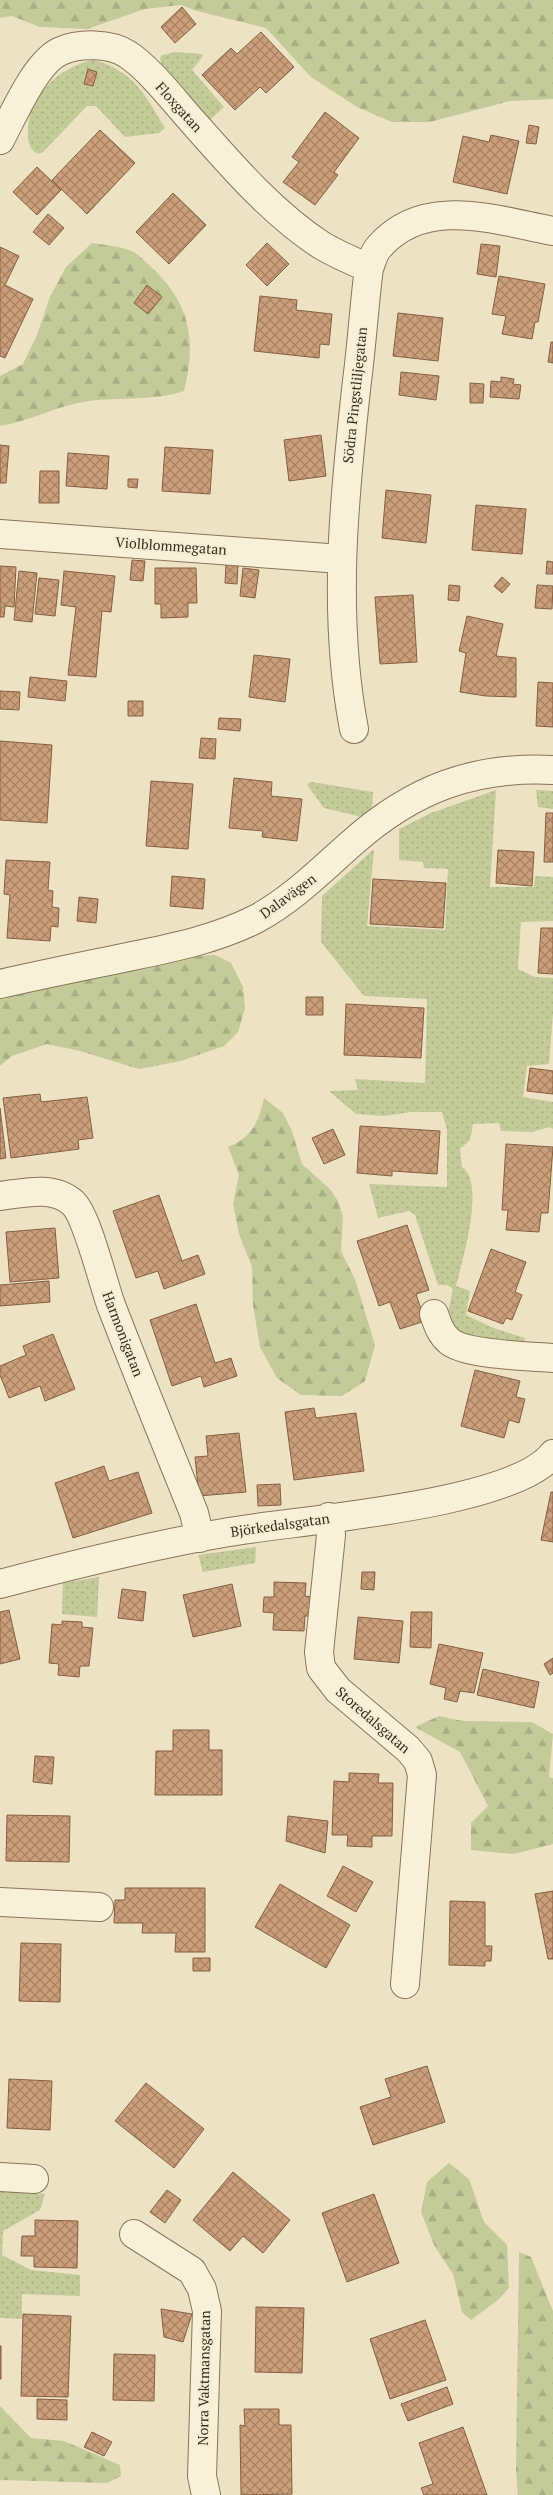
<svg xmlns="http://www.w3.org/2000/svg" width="553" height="2495" font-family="'PT Serif',serif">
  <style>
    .grass { fill: url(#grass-dots) }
    .forest { fill: url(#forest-firs) }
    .building { fill: url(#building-cross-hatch); stroke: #865f41 }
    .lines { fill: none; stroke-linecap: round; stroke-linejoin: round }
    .minor-casing { stroke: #88755a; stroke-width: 30 }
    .minor { stroke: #f8f0d7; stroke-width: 28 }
    .labels { text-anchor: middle; stroke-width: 4; stroke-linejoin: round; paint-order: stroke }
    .street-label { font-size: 14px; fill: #382c1e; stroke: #f5edd3 }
  </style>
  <defs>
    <pattern id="grass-dots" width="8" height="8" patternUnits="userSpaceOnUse" patternTransform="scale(1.25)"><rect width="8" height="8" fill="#c3cb98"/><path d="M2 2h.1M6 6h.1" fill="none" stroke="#a8ae83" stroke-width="1.8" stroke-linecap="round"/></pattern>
    <pattern id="forest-firs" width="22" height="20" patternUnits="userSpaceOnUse" patternTransform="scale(1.25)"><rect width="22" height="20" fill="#c3cb98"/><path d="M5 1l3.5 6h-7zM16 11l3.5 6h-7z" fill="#a8ae83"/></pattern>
    <pattern id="building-cross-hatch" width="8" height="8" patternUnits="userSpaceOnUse" patternTransform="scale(1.25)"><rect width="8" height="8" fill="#cb9f7a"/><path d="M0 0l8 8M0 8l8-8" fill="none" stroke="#a68263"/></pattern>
  </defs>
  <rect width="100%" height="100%" fill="#ede3c4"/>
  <path class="grass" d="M175 52 202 54 203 56 192 70 224 107 209 121 162 66 160 58 162 55Z
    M94 60C134 71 145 95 165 128L159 133 125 137 96 106H87L43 152 38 154C30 150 28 143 28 135 25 97 60 66 94 60Z
    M312 782 373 792 372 809 362 817 324 808 308 786V783Z
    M496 790 490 887H534L535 876 553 877V921L521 922 518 969 535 977 553 978V1014L549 1064 527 1066 523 1097 553 1102V1129L549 1127 532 1132 501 1131 499 1123 473 1124 470 1140 460 1149 462 1167C486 1182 462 1263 456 1286L470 1291 466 1315 491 1327 525 1338 524 1343 464 1339 446 1322 453 1289 448 1285H438L415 1215 409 1211 378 1218 369 1184 447 1187V1130L442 1112H411L385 1116 356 1114 329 1091 358 1090 355 1079 425 1083 427 999 364 996 321 942 322 896 374 849 367 926 445 930 448 869 424 868 423 862 399 860V829L431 813Z
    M536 790 553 791V809L538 807Z
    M256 1547 255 1563 203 1572 198 1555Z
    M99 1577 97 1617 62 1614 63 1583Z
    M0 2190 45 2194 40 2210 3 2231 2 2255 31 2270 80 2275V2296L22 2294V2319L0 2318Z"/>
  <path class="forest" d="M0 0H553V99L510 101 430 122H392L357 107 311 77 266 28 197 11 181 5 145 9 87 29 40 27 12 16 0 18Z
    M92 243C104 245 118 246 129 250 137 252 144 261 150 266 190 302 197 340 184 391 154 401 121 397 89 401 58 405 31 421 0 426V376L23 364 37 335 50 297 66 267Z
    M215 955 231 963 243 987 245 1008 238 1032 224 1046 181 1061 139 1069 80 1051 47 1044 12 1056 0 1066V992L162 957Z
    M264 1098 283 1113 292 1131 302 1164 330 1189 338 1201 343 1216 341 1251 355 1279 375 1345 365 1381 342 1396 301 1395 277 1378 260 1347 253 1306 252 1267 239 1234 233 1204 239 1175 228 1147C252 1138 259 1121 264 1098Z
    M439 1716 463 1721 532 1722 553 1734 549 1777 553 1778V1844L514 1854 471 1850V1823L488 1806 460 1752 415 1727Z
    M449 2163 469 2179 484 2222 507 2245 509 2288 498 2300 471 2320 462 2312 453 2274 435 2247 421 2212 427 2182Z
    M519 2252 531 2257 553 2311V2495H518L516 2471Z
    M0 2406 31 2438 64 2441 120 2465 121 2476 107 2483 0 2480Z"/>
  <path class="building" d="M182 7 196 24 175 43 161 27Z
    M261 32 294 67 266 93 260 87 235 110 202 75 231 48 237 54Z
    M88 69 97 72 93 86 84 84Z
    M325 112 359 138 334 172 338 175 315 205 283 182 299 162 292 157Z
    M529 125 539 127 536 144 526 143Z
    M100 130 135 163 87 214 52 180Z
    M491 135 519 141 507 194 453 182 463 136 489 142Z
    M37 167 61 190 37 215 13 192Z
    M173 193 206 225 169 264 136 232Z
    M48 214 64 228 49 245 33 232Z
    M267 243 289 264 267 286 246 265Z
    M481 244 500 246 496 277 477 274Z
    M0 247 19 256 5 285 33 299 5 358 0 356Z
    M499 276 545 284 538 322H535L532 339 502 334 506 316 492 314Z
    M147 285 162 297 148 314 134 303Z
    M260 296 297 300 296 310 332 314 329 345 320 344 319 358 254 351Z
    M398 313 443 318 438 361 393 356Z
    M551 342H553V363L548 362Z
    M401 372 439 376 436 400 399 395Z
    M501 377 514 379 513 384 521 385 519 399 490 397 491 381 501 382Z
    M470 383 484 384 483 403H470Z
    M321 435 326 476 289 481 284 440Z
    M0 445 9 446 6 483H0Z
    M165 447 213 450 210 494 162 491Z
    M68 453 109 456 107 489 66 486Z
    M40 471H59V503H39Z
    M128 479H138L137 488 128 487Z
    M386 490 431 495 426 543 382 538Z
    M476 505 526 509 522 554 472 550Z
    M132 560 145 561 143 581 130 580Z
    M547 561 553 562V574H546Z
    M226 564 238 565 237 584 225 583Z
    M0 566 16 567 14 607 5 606 4 617H0Z
    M155 568H196L197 603H188V617L161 618V604H155Z
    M243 568 259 570 255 598 240 596Z
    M19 571 37 573 32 622 14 620Z
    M64 571 115 576 111 612 102 611 96 677 68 675 76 607 61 605Z
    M502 577 510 584 502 593 494 586Z
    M39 578 59 580 55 616 35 614Z
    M449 585 460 586 459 601 448 600Z
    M537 585 553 586 552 609 535 608Z
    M413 595 417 662 380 664 375 597Z
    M467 616 503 624 496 656 516 658V697L486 696 460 692 466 653 459 651Z
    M254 655 290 659 285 702 249 697Z
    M30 677 67 681 65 701 28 697Z
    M538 682 553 683V727L536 726Z
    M0 691 20 692 19 710 0 709Z
    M128 701H143V716H128Z
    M219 718 241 719 240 731 218 729Z
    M201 738 216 739 215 759 199 758Z
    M0 741 52 745 47 823 0 820Z
    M234 778 272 782 271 796 302 799 297 841 262 837 263 831 229 828Z
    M151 781 193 784 188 849 146 846Z
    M546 813H553V862H544Z
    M498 850 534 852 532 886 496 883Z
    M6 860 50 862 48 890 53 891 52 907 59 908 58 927 51 926 50 941 7 938 10 895 4 894Z
    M172 876 205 879 203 909 170 906Z
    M373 879 446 883 443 928 370 924Z
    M79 897 98 899 96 923 77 921Z
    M541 928H553V974L538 973Z
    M306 997H323V1015H306Z
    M346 1004 424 1008 421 1058 344 1055Z
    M530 1068 553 1071V1094L527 1091Z
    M40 1094 41 1102 87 1097 93 1138 78 1140 79 1149 11 1158 3 1098Z
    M0 1108 6 1158 0 1159Z
    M360 1126 440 1131 437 1174 392 1171V1176L357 1173Z
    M333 1129 345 1155 324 1164 312 1138Z
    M506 1144 553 1147 548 1213H541L539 1232 506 1230 508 1210H502Z
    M159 1195 182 1261 198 1255 205 1274 164 1289 158 1271 136 1278 113 1211Z
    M407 1225 429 1290 416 1294 425 1321 400 1329 390 1302 379 1306 357 1241Z
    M55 1228 59 1278 10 1282 6 1232Z
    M491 1249 526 1262 515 1292 522 1295 512 1320 506 1318 503 1324 468 1311Z
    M49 1281 50 1302 0 1306V1285Z
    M196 1304 215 1363 231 1358 237 1376 204 1387 201 1376 172 1386 150 1320Z
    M53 1334 75 1389 45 1401 40 1386 9 1398 0 1375V1366L26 1355 23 1346Z
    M475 1370 520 1381 516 1397 525 1399 519 1423 509 1420 504 1438 461 1426Z
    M314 1408 316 1418 356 1413 364 1471 294 1480 285 1412Z
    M239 1433 246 1492 199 1496 195 1457 208 1456 206 1436Z
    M104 1466 109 1481 138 1472 152 1513 73 1538 55 1483Z
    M280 1484 281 1505 258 1506 257 1485Z
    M551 1492H553V1542L541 1540Z
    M362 1572H375L374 1590 361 1589Z
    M274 1582 306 1583 305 1596 312 1597V1616H305L304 1631 273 1630 274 1613 263 1612 264 1597H274Z
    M232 1584 241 1626 193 1637 183 1595Z
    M122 1589 146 1592 143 1621 118 1618Z
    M9 1610 20 1659 0 1664V1612Z
    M411 1612H432L431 1648 410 1647Z
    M358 1617 403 1621 399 1663 354 1659Z
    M62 1621 82 1622V1627L93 1628 89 1666H80L79 1677 58 1675 59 1664 49 1663 52 1624 62 1625Z
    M439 1644 483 1653 474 1693 460 1691 457 1702 444 1699 446 1688 430 1684Z
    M553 1658V1673L550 1675 544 1664Z
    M483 1669 539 1682 534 1708 477 1695Z
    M173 1730H209V1750H222V1795H155L156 1751H173Z
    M35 1756 54 1757 52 1784 33 1782Z
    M349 1773 379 1774 378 1783H393L392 1836H372V1847L347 1846 348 1835H332L334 1781 349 1782Z
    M7 1815 70 1816 69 1862 6 1861Z
    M288 1816 328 1821 325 1853 286 1841Z
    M343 1866 373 1882 356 1912 327 1896Z
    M280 1884 350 1925 326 1968 255 1927Z
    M125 1888H205V1952H175L176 1933H142L143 1923H114L115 1900H125Z
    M553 1891V1959H548L535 1894Z
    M450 1901 485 1902V1946H492L491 1961H485V1966L449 1965Z
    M21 1943 61 1944 60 2002 19 2001Z
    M193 1958H210V1971H193Z
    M427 2066 445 2122 373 2145 360 2107 391 2097 385 2079Z
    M9 2079 52 2081 50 2130 7 2128Z
    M146 2083 204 2129 174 2168 115 2121Z
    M233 2172 290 2220 263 2253 243 2236 230 2251 193 2220Z
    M167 2190 181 2200 165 2223 150 2212Z
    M374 2194 399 2263 347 2282 322 2213Z
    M35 2220 78 2221 77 2268 34 2267V2256H21L22 2236H35Z
    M256 2307 304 2308 302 2373 255 2372Z
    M161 2309 192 2314 183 2342 164 2337Z
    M23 2314 71 2316 68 2397 21 2396Z
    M425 2320 446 2380 390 2399 370 2339Z
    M0 2346H1V2379H0Z
    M114 2354 155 2355 154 2401 113 2400Z
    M447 2387 453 2404 408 2421 401 2404Z
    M37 2399 67 2400V2420L37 2419Z
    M244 2409H279V2425H291L292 2494 241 2495 240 2425 245 2426Z
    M463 2427 487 2495H424L421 2488 433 2484 419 2443Z
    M92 2432 112 2442 104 2456 84 2447Z"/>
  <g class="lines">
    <defs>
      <path id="minor" d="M0 140C13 116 36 61 61 51 79 43 110 43 127 54 149 68 175 102 193 122 231 165 272 213 321 245 336 254 352 261 369 268
        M0 534 341 559
        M354 729C332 614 344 497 357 381 362 343 364 306 369 268 372 261 374 252 379 247 424 195 495 220 553 231
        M0 984C39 975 79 967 118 959 166 949 212 941 256 919 293 899 321 870 353 842 413 789 473 766 553 770
        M0 1196C24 1193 53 1185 73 1203 87 1216 103 1283 111 1305 138 1375 166 1444 194 1513L200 1538
        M434 1314C438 1325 440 1333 449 1341 465 1355 530 1356 553 1358
        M329 1517 331 1535 319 1652 321 1668 338 1690 408 1749 418 1761 422 1775 405 1984
        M0 1584C76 1564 152 1545 229 1532 298 1520 512 1506 553 1454
        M0 1902 99 1907
        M0 2177 34 2179
        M134 2234 192 2271 202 2289 207 2311 202 2476 206 2495"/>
    </defs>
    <use href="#minor" class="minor-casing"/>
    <use href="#minor" class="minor"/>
  </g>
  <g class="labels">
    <g class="street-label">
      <text transform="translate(179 107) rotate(48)" y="5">Floxgatan</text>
      <text transform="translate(355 395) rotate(-84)" y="5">Södra Pingstliljegatan</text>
      <text transform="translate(171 546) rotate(4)" y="5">Violblommegatan</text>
      <text transform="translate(288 896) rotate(-36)" y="5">Dalavägen</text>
      <text transform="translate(123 1334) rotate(69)" y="5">Harmonigatan</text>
      <text transform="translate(280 1525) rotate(-8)" y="5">Björkedalsgatan</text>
      <text transform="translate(373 1720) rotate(41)" y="5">Storedalsgatan</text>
      <text transform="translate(204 2378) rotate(-89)" y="5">Norra Vaktmansgatan</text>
    </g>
  </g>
</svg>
